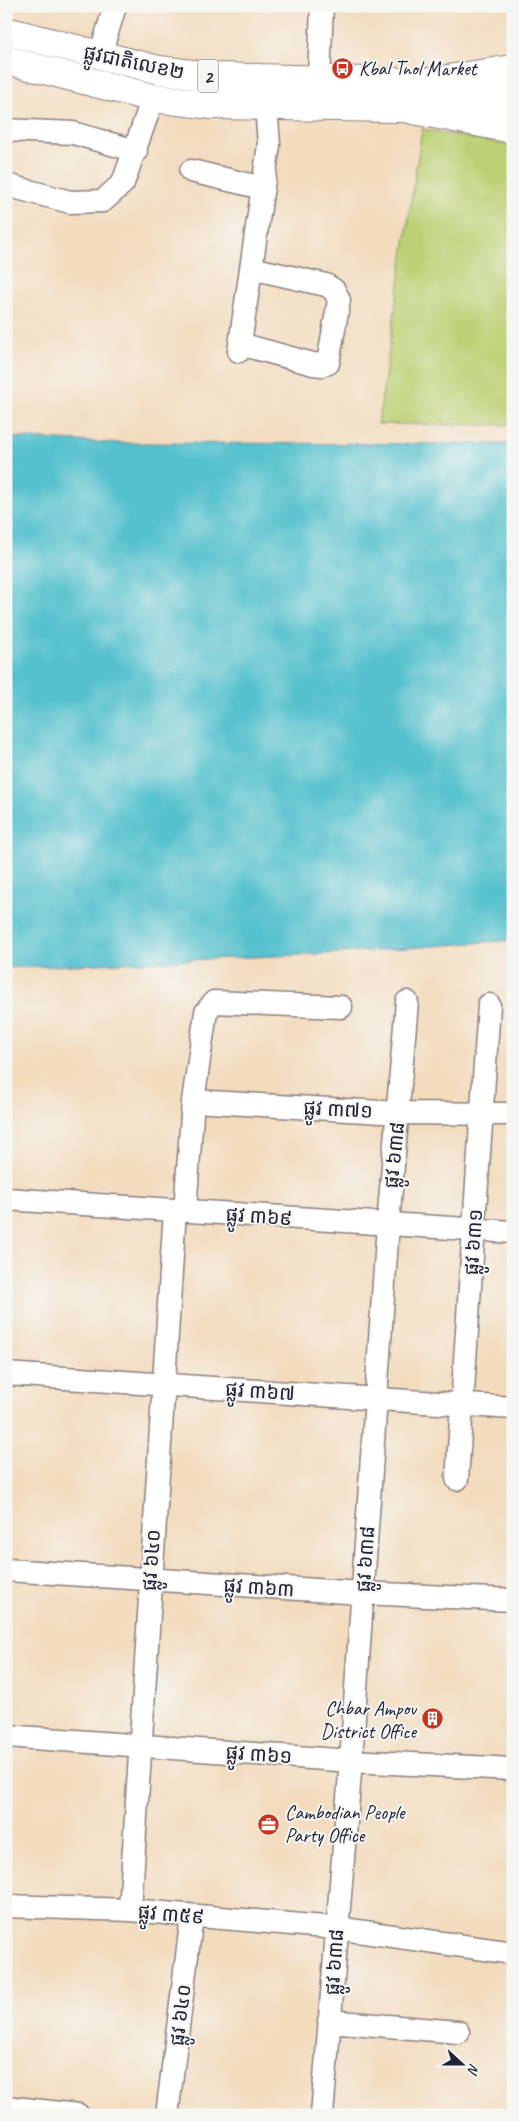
<svg xmlns="http://www.w3.org/2000/svg" width="519" height="2121" font-family="Caveat,'Noto Sans Khmer',sans-serif">
  <style>
    .green { fill: #bcd175; stroke: #6f7a58 }
    .water { fill: #55c1ce; stroke: #3c7284 }
    .lines { fill: none; stroke-linecap: round; stroke-linejoin: round }
    .minor-casing { stroke: #8a7e7c; stroke-width: 25 }
    .major-casing { stroke: #8a7e7c; stroke-width: 30 }
    .highway-casing { stroke: #8a7e7c; stroke-width: 30 }
    .minor { stroke: #fff; stroke-width: 22 }
    .major { stroke: #fff; stroke-width: 28 }
    .highway { stroke: #fff; stroke-width: 28 }
    .labels { text-anchor: middle; stroke-width: 4; stroke-linejoin: round; paint-order: stroke }
    .shield { fill: #f6f6f2; stroke: #626272; stroke-width: 1 }
    .shield-label { font-size: 19px; font-weight: bold; fill: #22223b }
    .street-label { font-size: 20px; fill: #22223b; stroke: #f6f6f2 }
    .poi-label { font-size: 20px; fill: #22223b; stroke: #f6f6f2; text-anchor: start }
  </style>
  <rect width="100%" height="100%" fill="#f6f6f2"/>
  <filter id="ink" filterUnits="userSpaceOnUse"><feTurbulence type="fractalNoise" baseFrequency=".02" numOctaves="2"/><feDisplacementMap in="SourceGraphic" scale="10" xChannelSelector="R" yChannelSelector="G"/><feConvolveMatrix kernelMatrix="1 2 1 2 8 2 1 2 1" color-interpolation-filters="sRGB"/></filter>
  <filter id="wash" filterUnits="userSpaceOnUse"><feTurbulence type="fractalNoise" baseFrequency=".0096" numOctaves="4" result="noise"/><feDisplacementMap in="SourceGraphic" scale="20" xChannelSelector="R" yChannelSelector="G"/><feGaussianBlur stdDeviation="1.12" result="paint"/><feColorMatrix in="noise" values="0 0 0 0 0 0 0 0 0 0 0 0 0 0 0 0 0 1.4 0 .05"/><feComposite in="paint" operator="in"/></filter>
  <g filter="url(#wash)">
    <rect width="100%" height="100%" fill="#f3dbbe"/>
    <path class="green" d="M422 129 513 146V425L378 424Z"/>
    <path class="water" d="M6 437 112 443 513 444V940L343 953 6 968Z"/>
  </g>
  <g filter="url(#ink)">
    <g class="lines">
      <defs>
        <path id="minor" d="M100 56 115 6
          M319 79 322 6
          M6 130 73 133 136 151
          M191 171 263 188
          M6 185 70 202 103 201 123 183 153 98
          M240 344 313 364 322 365 328 363 339 300 334 290 326 285 251 268
          M239 351 269 145 266 105
          M193 1101 399 1113 513 1114
          M6 1199 513 1232
          M185 1211 193 1101 206 1012 214 1002 341 1007
          M6 1374 513 1408
          M457 1479 489 1005
          M6 1570 362 1593 513 1600
          M6 1736 351 1761 513 1769
          M6 1906 130 1910 336 1928 513 1953
          M130 1910 175 1210
          M329 2021 458 2032
          M6 2107 78 2115
          M167 2115 192 1916
          M322 2115 351 1761 388 1224 407 1002"/>
        <path id="major" d="M6 31 159 70 217 77 513 85
          M6 60 153 98 212 105 513 110"/>
        <path id="highway" d="M414 84 513 69
          M413 110 513 129"/>
      </defs>
      <use href="#minor" class="minor-casing"/>
      <use href="#major" class="major-casing"/>
      <use href="#highway" class="highway-casing"/>
      <use href="#minor" class="minor"/>
      <use href="#major" class="major"/>
      <use href="#highway" class="highway"/>
    </g>
  </g>
  <defs>
    <symbol id="bus-disc" viewBox="-11 -11 22 22"><circle r="9.5" fill="#c8321e" stroke="#f6f6f2"/><path d="M-5-6H5V4H4V6H2V4H-2V6H-4V4H-5ZM-3.5-4V0h7V-4ZM-3.5 1.2v1.5H-2V1.2ZM2 1.2v1.5H3.5V1.2Z" fill="#fff"/></symbol>
    <symbol id="building-disc" viewBox="-11 -11 22 22"><circle r="9.5" fill="#c8321e" stroke="#f6f6f2"/><path d="M-4-6H4V6H1V3H-1V6H-4ZM-2.5-4.3h1.7v1.8h-1.7ZM.8-4.3h1.7v1.8H.8ZM-2.5-1h1.7V.8h-1.7ZM.8-1h1.7V.8H.8Z" fill="#fff"/></symbol>
    <symbol id="office-disc" viewBox="-11 -11 22 22"><circle r="9.5" fill="#c8321e" stroke="#f6f6f2"/><path d="M-6-3h4V-5.5h4V-3h4V5H-6ZM-1-4.5V-3h2v-1.5ZM-6 0V1H6V0Z" fill="#fff"/></symbol>
  </defs>
  <g fill-rule="evenodd">
    <use href="#bus-disc" x="330" y="56" width="25" height="25"/>
    <use href="#building-disc" x="420" y="1706" width="25" height="25"/>
    <use href="#office-disc" x="256" y="1812" width="25" height="25"/>
  </g>
  <g class="labels">
    <rect class="shield" x="198" y="59.5" width="20" height="33" rx="4"/>
    <g class="shield-label">
      <text x="208" y="83">2</text>
    </g>
    <g class="street-label">
      <text transform="translate(134 62) rotate(12)" y="7">ផ្លូវជាតិលេខ២</text>
      <text transform="translate(338 1109) rotate(3)" y="7">ផ្លូវ ៣៧១</text>
      <text transform="translate(394 1155) rotate(-84)" y="7">ផ្លូវ ៦៣៨</text>
      <text transform="translate(259 1216) rotate(4)" y="7">ផ្លូវ ៣៦៩</text>
      <text transform="translate(473 1242) rotate(-86)" y="7">ផ្លូវ ៦៣១</text>
      <text transform="translate(260 1391) rotate(4)" y="7">ផ្លូវ ៣៦៧</text>
      <text transform="translate(365 1559) rotate(-86)" y="7">ផ្លូវ ៦៣៨</text>
      <text transform="translate(151 1560) rotate(-86)" y="7">ផ្លូវ ៦៤០</text>
      <text transform="translate(259 1587) rotate(4)" y="7">ផ្លូវ ៣៦៣</text>
      <text transform="translate(259 1754) rotate(4)" y="7">ផ្លូវ ៣៦១</text>
      <text transform="translate(171 1914) rotate(5)" y="7">ផ្លូវ ៣៥៩</text>
      <text transform="translate(334 1962) rotate(-86)" y="7">ផ្លូវ ៦៣៨</text>
      <text transform="translate(180 2015) rotate(-83)" y="7">ផ្លូវ ៦៤០</text>
    </g>
    <g class="poi-label">
      <text x="359" y="75">Kbal Tnol Market</text>
      <text x="416" y="1715" text-anchor="end">Chbar Ampov<tspan x="416" dy="23">District Office</tspan></text>
      <text x="285" y="1819">Cambodian People<tspan x="285" dy="23">Party Office</tspan></text>
    </g>
  </g>
  <rect width="519" height="2121" fill="none" stroke="#f6f6f2" stroke-width="25"/>
  <g transform="translate(462 2064) rotate(111)" stroke="#f6f6f2" stroke-width="4" paint-order="stroke">
  <path d="M0-4L9 19L0 12L-9 19Z" fill="#22223b"/>
  <text y="-8" font-size="14" font-weight="bold" text-anchor="middle" fill="#22223b">N</text>
  </g>
</svg>
